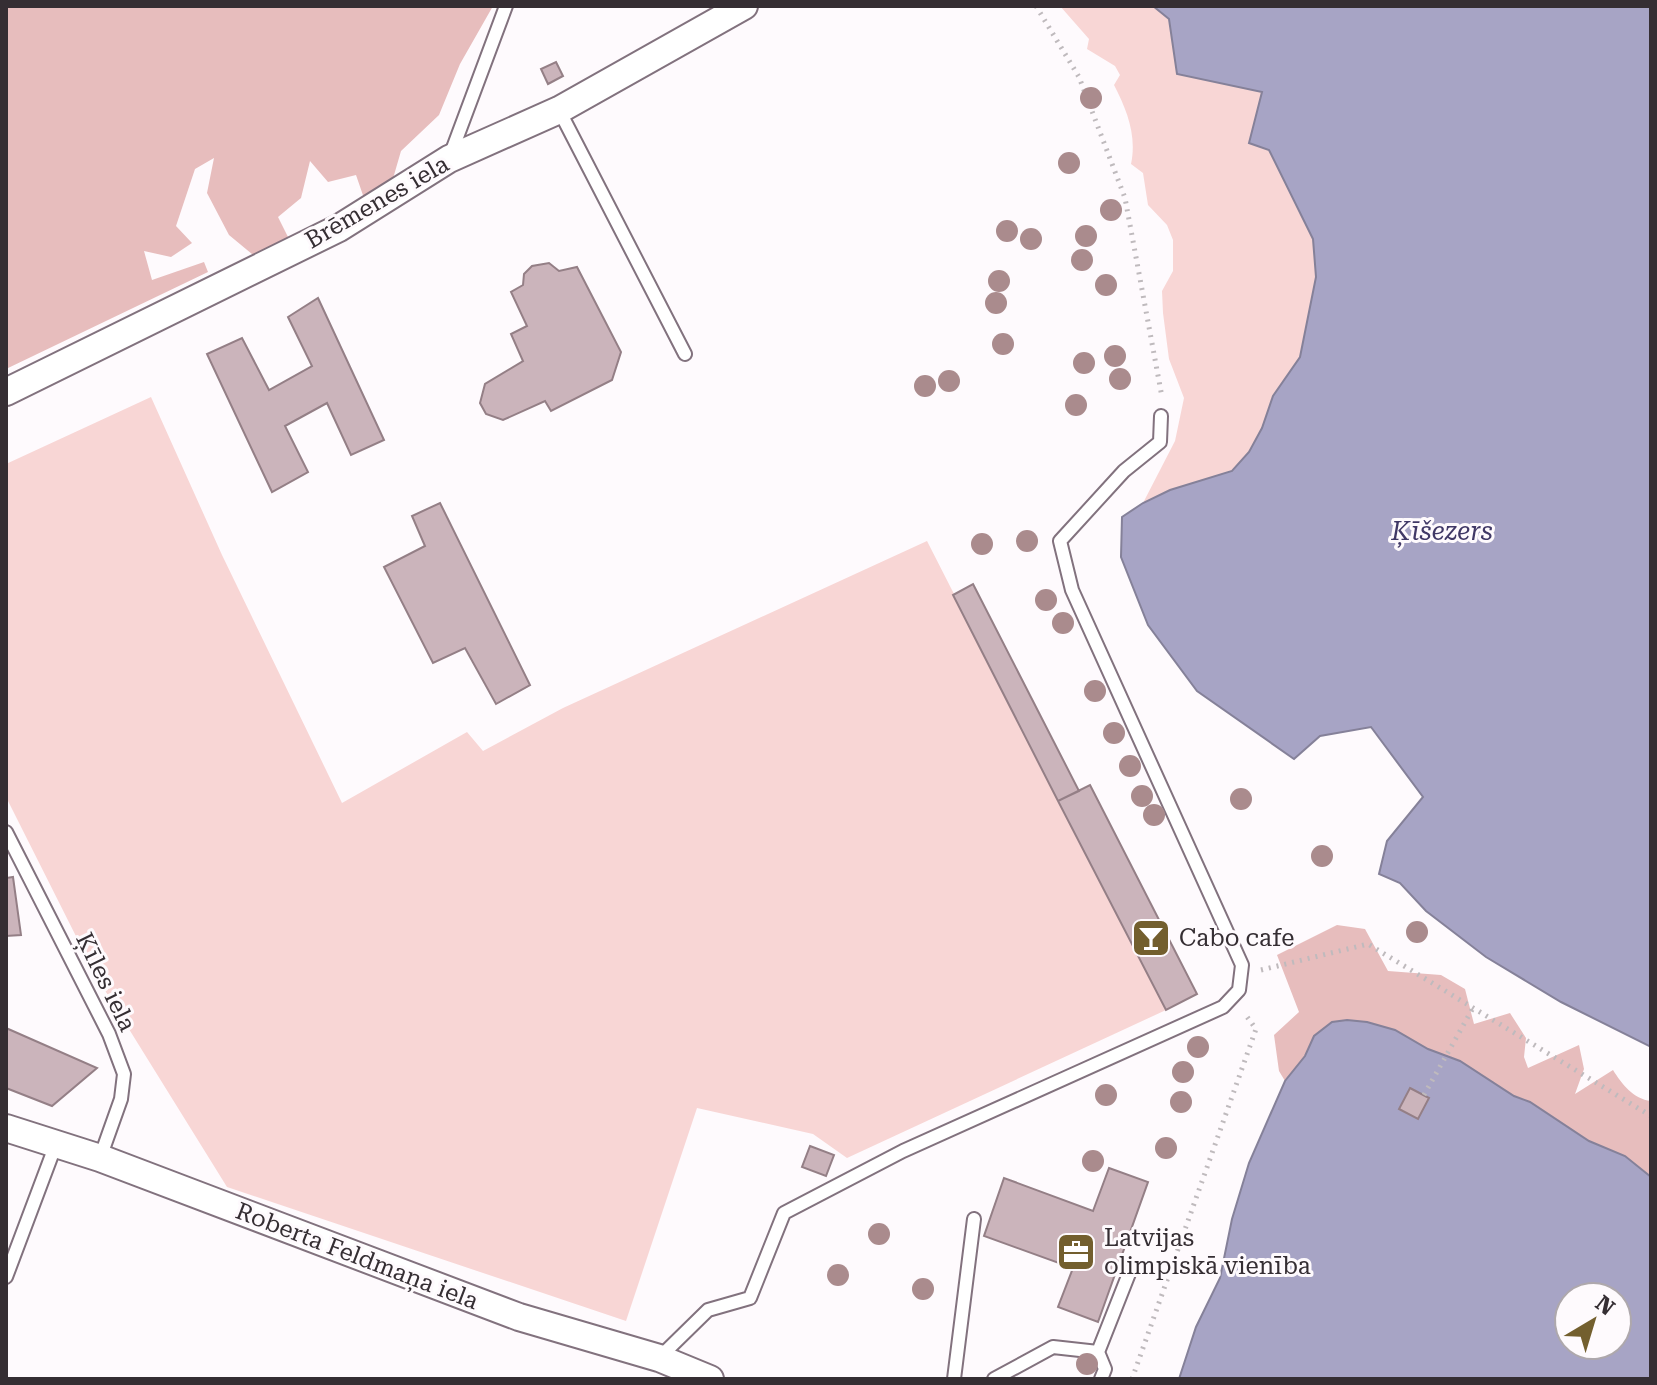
<svg xmlns="http://www.w3.org/2000/svg" width="1657" height="1385" font-family="'Roboto Serif',serif">
  <style>
    .green { fill: #f8d6d5 }
    .forest { fill: #e7bdbd }
    .water { fill: #a7a4c5; stroke: #858199; stroke-width: 2; fill-rule: evenodd }
    .building { fill: #cbb4bb; stroke: #947f86; stroke-width: 2 }
    .lines { fill: none; stroke-linecap: round; stroke-linejoin: round }
    .service-casing { stroke: #82727e; stroke-width: 16 }
    .minor-casing { stroke: #82727e; stroke-width: 30 }
    .path { stroke: #bfbabd; stroke-width: 5; stroke-dasharray: 2 6; stroke-linecap: butt }
    .service { stroke: #fff; stroke-width: 12 }
    .minor { stroke: #fff; stroke-width: 26 }
    .tree { fill: #aa8b8d }
    .labels { text-anchor: middle; stroke-width: 6; stroke-linejoin: round; paint-order: stroke }
    .street-label { font-size: 24px; fill: #352e33; stroke: #fefafd }
    .poi-label { font-size: 24px; fill: #352e33; stroke: #fefafd; text-anchor: start }
    .water-label { font-size: 26px; font-style: italic; fill: #403866; stroke: #fefafd }
  </style>
  <rect width="100%" height="100%" fill="#fefafd"/>
  <path class="green" d="M1060 6H1153L1169 18 1177 74 1263 92 1269 149 1313 239 1316 277 1300 357 1273 395 1262 428 1249 452 1232 471 1170 490 1143 503 1175 441 1184 398 1169 359 1163 313 1162 291 1173 271V240L1167 225 1148 205 1143 173 1131 164C1137 136 1127 110 1114 85L1120 75 1115 66 1087 49 1089 39Z
    M151 397 222 555 342 803 467 732 483 751 563 708 927 541 1166 1010 847 1158 813 1134 697 1108 626 1321 227 1187 96 976 6 797V464Z"/>
  <path class="forest" d="M6 6H493L460 64 439 115 401 151 392 182 366 204 356 175 328 182 310 161 301 198 278 217 292 245 258 259 229 235 207 193 214 158 195 169 176 226 192 243 171 257 144 251 152 280 204 262 208 272 6 369Z
    M1337 925 1365 929 1388 971 1441 975 1465 989 1474 1024 1510 1013 1526 1038 1524 1057 1528 1068 1579 1045 1584 1069 1575 1094 1613 1070C1622 1084 1633 1099 1651 1101V1177L1625 1156 1589 1141 1530 1102 1514 1096 1460 1061 1428 1049 1395 1030 1367 1022 1347 1020 1314 1036 1305 1056 1285 1081 1279 1071 1274 1035 1299 1012 1277 955Z"/>
  <path class="water" d="M1153 6H1651V1047L1561 1002 1486 957 1426 911 1400 883 1379 874 1387 841 1423 797 1371 727 1320 736 1294 759 1197 691 1148 625 1121 557 1122 517 1143 503 1170 490 1232 471 1249 452 1262 428 1273 396 1300 357 1316 277 1313 239 1269 150 1249 143 1262 92 1177 74 1169 19Z
    M1347 1020 1367 1022 1395 1030 1428 1049 1460 1061 1514 1096 1530 1102 1589 1141 1625 1156 1651 1177V1379H1179L1196 1327 1220 1278 1232 1219 1249 1163 1285 1081 1305 1056 1314 1036 1332 1022ZM1569 1297H1617V1345H1569Z"/>
  <path class="building" d="M556 62 563 76 548 84 541 69Z
    M549 263 559 271 577 267 621 352 612 380 551 411 545 401 503 420 486 414 480 403 485 384 523 361 511 334 527 326 511 292 523 285 524 274 532 266Z
    M318 298 384 440 351 455 327 403 285 426 308 472 272 492 207 354 242 338 269 390 312 366 288 317Z
    M440 503 530 685 496 704 465 648 433 663 384 567 425 546 412 516Z
    M973 584 1079 791 1058 801 953 595Z
    M1090 785 1197 994 1166 1010 1058 801Z
    M13 877 21 935 6 936V878Z
    M6 1028 97 1068 52 1106 6 1088Z
    M1410 1088 1429 1098 1418 1119 1399 1109Z
    M810 1146 834 1155 826 1176 802 1167Z
    M1109 1168 1148 1182 1098 1322 1058 1307 1073 1268 984 1236 1004 1178 1093 1211Z"/>
  <g class="lines">
    <defs>
      <path id="service" d="M559 110 685 354
        M450 156 506 6
        M6 832 109 1034 124 1074 121 1099 100 1158
        M6 1277 56 1144
        M659 1358 708 1310 750 1298 784 1213 903 1151 1223 1007 1239 990 1242 965 1072 590 1060 541 1124 471 1160 442 1161 416
        M954 1379 974 1219
        M994 1379 1053 1347 1098 1352
        M1101 1379 1105 1369 1098 1352 1130 1271"/>
      <path id="minor" d="M6 392 339 228 449 159 559 110 744 6
        M6 1128 100 1158 519 1317 659 1358 710 1379"/>
    </defs>
    <use href="#service" class="service-casing"/>
    <use href="#minor" class="minor-casing"/>
    <path class="path" d="M1036 6 1079 77 1125 198 1162 397
      M1261 970 1368 944 1651 1116
      M1424 1095 1473 1008
      M1132 1379 1256 1029 1245 1014"/>
    <use href="#service" class="service"/>
    <use href="#minor" class="minor"/>
  </g>
  <g class="tree">
    <circle cx="1091" cy="98" r="11"/>
    <circle cx="1069" cy="163" r="11"/>
    <circle cx="1111" cy="210" r="11"/>
    <circle cx="1007" cy="231" r="11"/>
    <circle cx="1086" cy="236" r="11"/>
    <circle cx="1031" cy="239" r="11"/>
    <circle cx="1082" cy="260" r="11"/>
    <circle cx="999" cy="281" r="11"/>
    <circle cx="1106" cy="285" r="11"/>
    <circle cx="996" cy="303" r="11"/>
    <circle cx="1003" cy="344" r="11"/>
    <circle cx="1115" cy="356" r="11"/>
    <circle cx="1084" cy="363" r="11"/>
    <circle cx="1120" cy="379" r="11"/>
    <circle cx="949" cy="381" r="11"/>
    <circle cx="925" cy="386" r="11"/>
    <circle cx="1076" cy="405" r="11"/>
    <circle cx="1027" cy="541" r="11"/>
    <circle cx="982" cy="544" r="11"/>
    <circle cx="1046" cy="600" r="11"/>
    <circle cx="1063" cy="623" r="11"/>
    <circle cx="1095" cy="691" r="11"/>
    <circle cx="1114" cy="733" r="11"/>
    <circle cx="1130" cy="766" r="11"/>
    <circle cx="1142" cy="796" r="11"/>
    <circle cx="1241" cy="799" r="11"/>
    <circle cx="1154" cy="815" r="11"/>
    <circle cx="1322" cy="856" r="11"/>
    <circle cx="1417" cy="932" r="11"/>
    <circle cx="1198" cy="1047" r="11"/>
    <circle cx="1183" cy="1072" r="11"/>
    <circle cx="1106" cy="1095" r="11"/>
    <circle cx="1181" cy="1102" r="11"/>
    <circle cx="1166" cy="1148" r="11"/>
    <circle cx="1093" cy="1161" r="11"/>
    <circle cx="879" cy="1234" r="11"/>
    <circle cx="838" cy="1275" r="11"/>
    <circle cx="923" cy="1289" r="11"/>
    <circle cx="1087" cy="1364" r="11"/>
  </g>
  <defs>
    <symbol id="bar-square" viewBox="-11 -11 22 22"><rect x="-9" y="-9" width="18" height="18" rx="4" fill="#735f2e" stroke="#fefafd"/><path d="M-6-5H6L.8 .8V4.5H3.5V6h-7V4.5H-.8V.8Z" fill="#fff"/></symbol>
    <symbol id="office-square" viewBox="-11 -11 22 22"><rect x="-9" y="-9" width="18" height="18" rx="4" fill="#735f2e" stroke="#fefafd"/><path d="M-6-3h4V-5.5h4V-3h4V5H-6ZM-1-4.5V-3h2v-1.5ZM-6 0V1H6V0Z" fill="#fff"/></symbol>
  </defs>
  <g fill-rule="evenodd">
    <use href="#bar-square" x="1129" y="916" width="44" height="44"/>
    <use href="#office-square" x="1054" y="1230" width="44" height="44"/>
  </g>
  <g class="labels">
    <g class="street-label">
      <text transform="translate(377 202) rotate(-30)" y="8">Brēmenes iela</text>
      <text transform="translate(106 982) rotate(64)" y="8">Ķīles iela</text>
      <text transform="translate(357 1256) rotate(21)" y="8">Roberta Feldmaņa iela</text>
    </g>
    <g class="poi-label">
      <text x="1179" y="946">Cabo cafe</text>
      <text x="1104" y="1246">Latvijas<tspan x="1104" dy="28">olimpiskā vienība</tspan></text>
    </g>
    <g class="water-label">
      <text x="1442" y="540">Ķīšezers</text>
    </g>
  </g>
  <rect width="1657" height="1385" fill="none" stroke="#352e33" stroke-width="16"/>
  <g transform="translate(1593 1321) rotate(38)"><circle r="38" fill="#fefafd" stroke="#aea8ac" stroke-width="2"/>
  <path d="M0-6L14 30L0 20L-14 30Z" fill="#735f2e"/>
  <text y="-12" font-size="22" font-weight="bold" text-anchor="middle" fill="#352e33">N</text>
  </g>
</svg>
